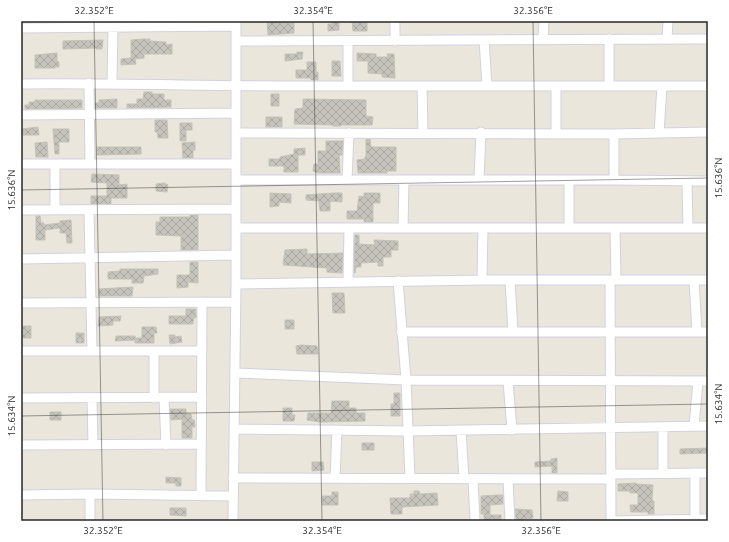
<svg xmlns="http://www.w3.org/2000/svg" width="729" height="542" font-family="Ubuntu,sans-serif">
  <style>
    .building { fill: url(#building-cross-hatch); stroke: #c5c2b6 }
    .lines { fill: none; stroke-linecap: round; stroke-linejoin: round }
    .minor-casing { stroke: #d1d2e0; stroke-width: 11 }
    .minor { stroke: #fff; stroke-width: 9 }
    .ticks { fill: none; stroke: #292929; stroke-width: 1; stroke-opacity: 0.45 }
    .neatline { fill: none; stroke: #292929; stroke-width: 1.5 }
    .ticks-label { font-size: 10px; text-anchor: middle; fill: #292929 }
  </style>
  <defs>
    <pattern id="building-cross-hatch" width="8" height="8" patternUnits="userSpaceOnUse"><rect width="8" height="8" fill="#c5c3bb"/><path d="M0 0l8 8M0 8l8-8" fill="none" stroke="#a9a8a1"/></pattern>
  </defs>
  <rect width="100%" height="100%" fill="#eae6dc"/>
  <path class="building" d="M267 21H276V23H294V33L268 35Z
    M332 21H339V30L328 31V24H332Z
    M352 21H367V31H353Z
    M143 39H150V41L166 42V45L172 44V54H144V58L135 59 136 64 121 65V59L131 58V40Z
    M103 40 102 49H96V48L63 49V41Z
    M297 52H303L302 59 285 61V54H297Z
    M57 53V61L59 62V67H55V68H35V55Z
    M357 53 376 54V57H388L387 54H394L395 78 382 77V74L368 73V61H357Z
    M332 61H340L341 76H332Z
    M307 62H316V72H318V80H311V78H296V70H307Z
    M144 92H152V94H164V100H171V107L127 108V104H137V99H143Z
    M271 94H279V106H271Z
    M117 99V108H95V103H99V100Z
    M303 99 366 100V116L373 117 372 125H341V126H333V125L294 124 295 109 303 108Z
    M35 100H82V108L25 109V105H29V102H35Z
    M266 117H282V127H266Z
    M155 120H167L168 138H158L157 132H155Z
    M180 123H192V130H186V141H180Z
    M38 127 39 135H22V129Z
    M53 129H69V142H59V154H55Z
    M366 139H370L371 147H396V171H387V173H358L357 160 364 159 366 156Z
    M326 141H343L342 155H339L340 173H318L313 171 314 164H318V151H326Z
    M47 142 48 157H36L35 143Z
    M195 142V150H193V158H183L182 143Z
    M97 147H141V154L97 155Z
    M305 148V155H298V172H284V166H269V159H280V157L294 154V149Z
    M92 174 119 175V185L127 184V198H111V204H91V196H107V183L91 182Z
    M164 183 168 185 167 192 156 191V184Z
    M270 193 291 194V203L279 202V206L270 207Z
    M333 193H342V202L330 201V211H320L319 201 306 200V195Z
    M364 193H380V203H373V222H364V219H347V211H357L359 196 364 197Z
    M190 215H198V250H181V236L156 235V222H160V217H190Z
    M36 216H40L41 223H44V225L60 223V221L71 220 72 243H67L66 233H60V228L45 230V240H36Z
    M355 235H359V244L375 245 374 240 398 241V250H391V257H383V266H378V262L361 263V267H356L355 273H354Z
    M307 249V254L343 253 342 273 327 272V268L283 265 285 250Z
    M190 262H198V283L188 282V287L177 288V275H190Z
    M120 269H158V274L144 276 143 283H132V279H108V272L120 271Z
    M133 287 132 296H99V289Z
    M332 293H344L345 313H333Z
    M186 309H196V318L194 317 193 324H169V316H186Z
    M121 316 120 321H113V325L98 326 99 317Z
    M285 320H294V329H285Z
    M21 326H31V338H21Z
    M142 327H156L157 333H154V343H135V338H142Z
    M76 333H84V343H76Z
    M169 335H175V337L181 336 182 342 170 344Z
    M116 336H135V340L115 341Z
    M301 345 317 346 318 354H297L296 346Z
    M394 393H400V416H391V404H394Z
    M332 401H349V408H356V413H365V421L320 422 307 420 308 413H331Z
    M283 408H292V415H295L294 421H283Z
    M170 409H186V414H191L192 420H194L195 427H192V438H182V419L171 420Z
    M50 412H61V420H50Z
    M362 443H374V450H362Z
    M708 448V453L680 454V449Z
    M557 458V473H552V466L535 467V462L551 461V459Z
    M312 462H323L324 470 312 471Z
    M166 477 181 478V486H176V483H166Z
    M636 483V484L653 485 652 501H654V514H648V512H631L630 505H638V493H630V491H618V484Z
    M414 491H419L420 494 437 493 438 505 402 507V514H391L390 498H410V494H414Z
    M558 491 568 492V501H557Z
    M332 492H338V505H322V496H332Z
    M497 495H503V504L490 505V515H501V521H484V514H481V496Z
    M170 508H186V516L170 515Z
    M515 509 532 510 533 518 516 520Z"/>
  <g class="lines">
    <defs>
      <path id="minor" d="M236 21V284
        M395 21V41
        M21 28 236 26
        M543 39 544 21
        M609 39V86
        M667 39 668 21
        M484 40 487 86
        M236 41 708 39
        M348 41V86
        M89 83 90 164
        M112 83 113 27
        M21 84C114 83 207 86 301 86 436 87 572 86 708 86
        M422 87 423 133
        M21 115 236 113
        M236 133 614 134 708 132
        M556 133V87
        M659 133 662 86
        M21 164H236
        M236 180H614L708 181
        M347 180 349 133
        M479 180 481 132
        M569 180V228
        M614 180V134
        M687 181 688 228
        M21 210 236 209
        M55 210V164
        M89 210 92 351
        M236 228H708
        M403 228 404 180
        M615 229 616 280
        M21 259 236 255
        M482 280 483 228
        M510 280 513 332
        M610 280 611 521
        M694 280 697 332
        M348 281 349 228
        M398 281 406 380 410 478
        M21 303 236 302
        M401 332H708
        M21 351H202
        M154 351V398
        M235 373 406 380 708 381
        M508 381 512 430
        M21 398 202 397
        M92 398 93 445
        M164 398 166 445
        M694 426 698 381
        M234 429 408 431 708 426
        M461 430 464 479
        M21 445 201 444
        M663 473V427
        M695 473V519
        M611 474 708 473
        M233 478 611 479
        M335 478 337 430
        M473 479 475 521
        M508 479 510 521
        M90 494V521
        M21 495 90 494 233 496
        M201 495 202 302
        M233 521 236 284 482 280H708
        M611 521 708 519"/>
    </defs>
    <use href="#minor" class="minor-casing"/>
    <use href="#minor" class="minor"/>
  </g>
  <path class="ticks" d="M94 21 103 521M313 21 322 521M533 21 541 521M21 190 708 178M21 416 708 404"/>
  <rect width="729" height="542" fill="none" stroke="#ffffff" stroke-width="44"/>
  <rect x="22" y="22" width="685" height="498" class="neatline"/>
  <g class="ticks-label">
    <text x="94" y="14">32.352°E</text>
    <text x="313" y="14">32.354°E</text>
    <text x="533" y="14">32.356°E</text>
    <text transform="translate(718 178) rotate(-90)" y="4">15.636°N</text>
    <text transform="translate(11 190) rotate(-90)" y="4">15.636°N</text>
    <text transform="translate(718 404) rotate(-90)" y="4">15.634°N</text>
    <text transform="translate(11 416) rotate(-90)" y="4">15.634°N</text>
    <text x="103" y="534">32.352°E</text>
    <text x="322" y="534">32.354°E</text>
    <text x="541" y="534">32.356°E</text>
  </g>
</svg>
